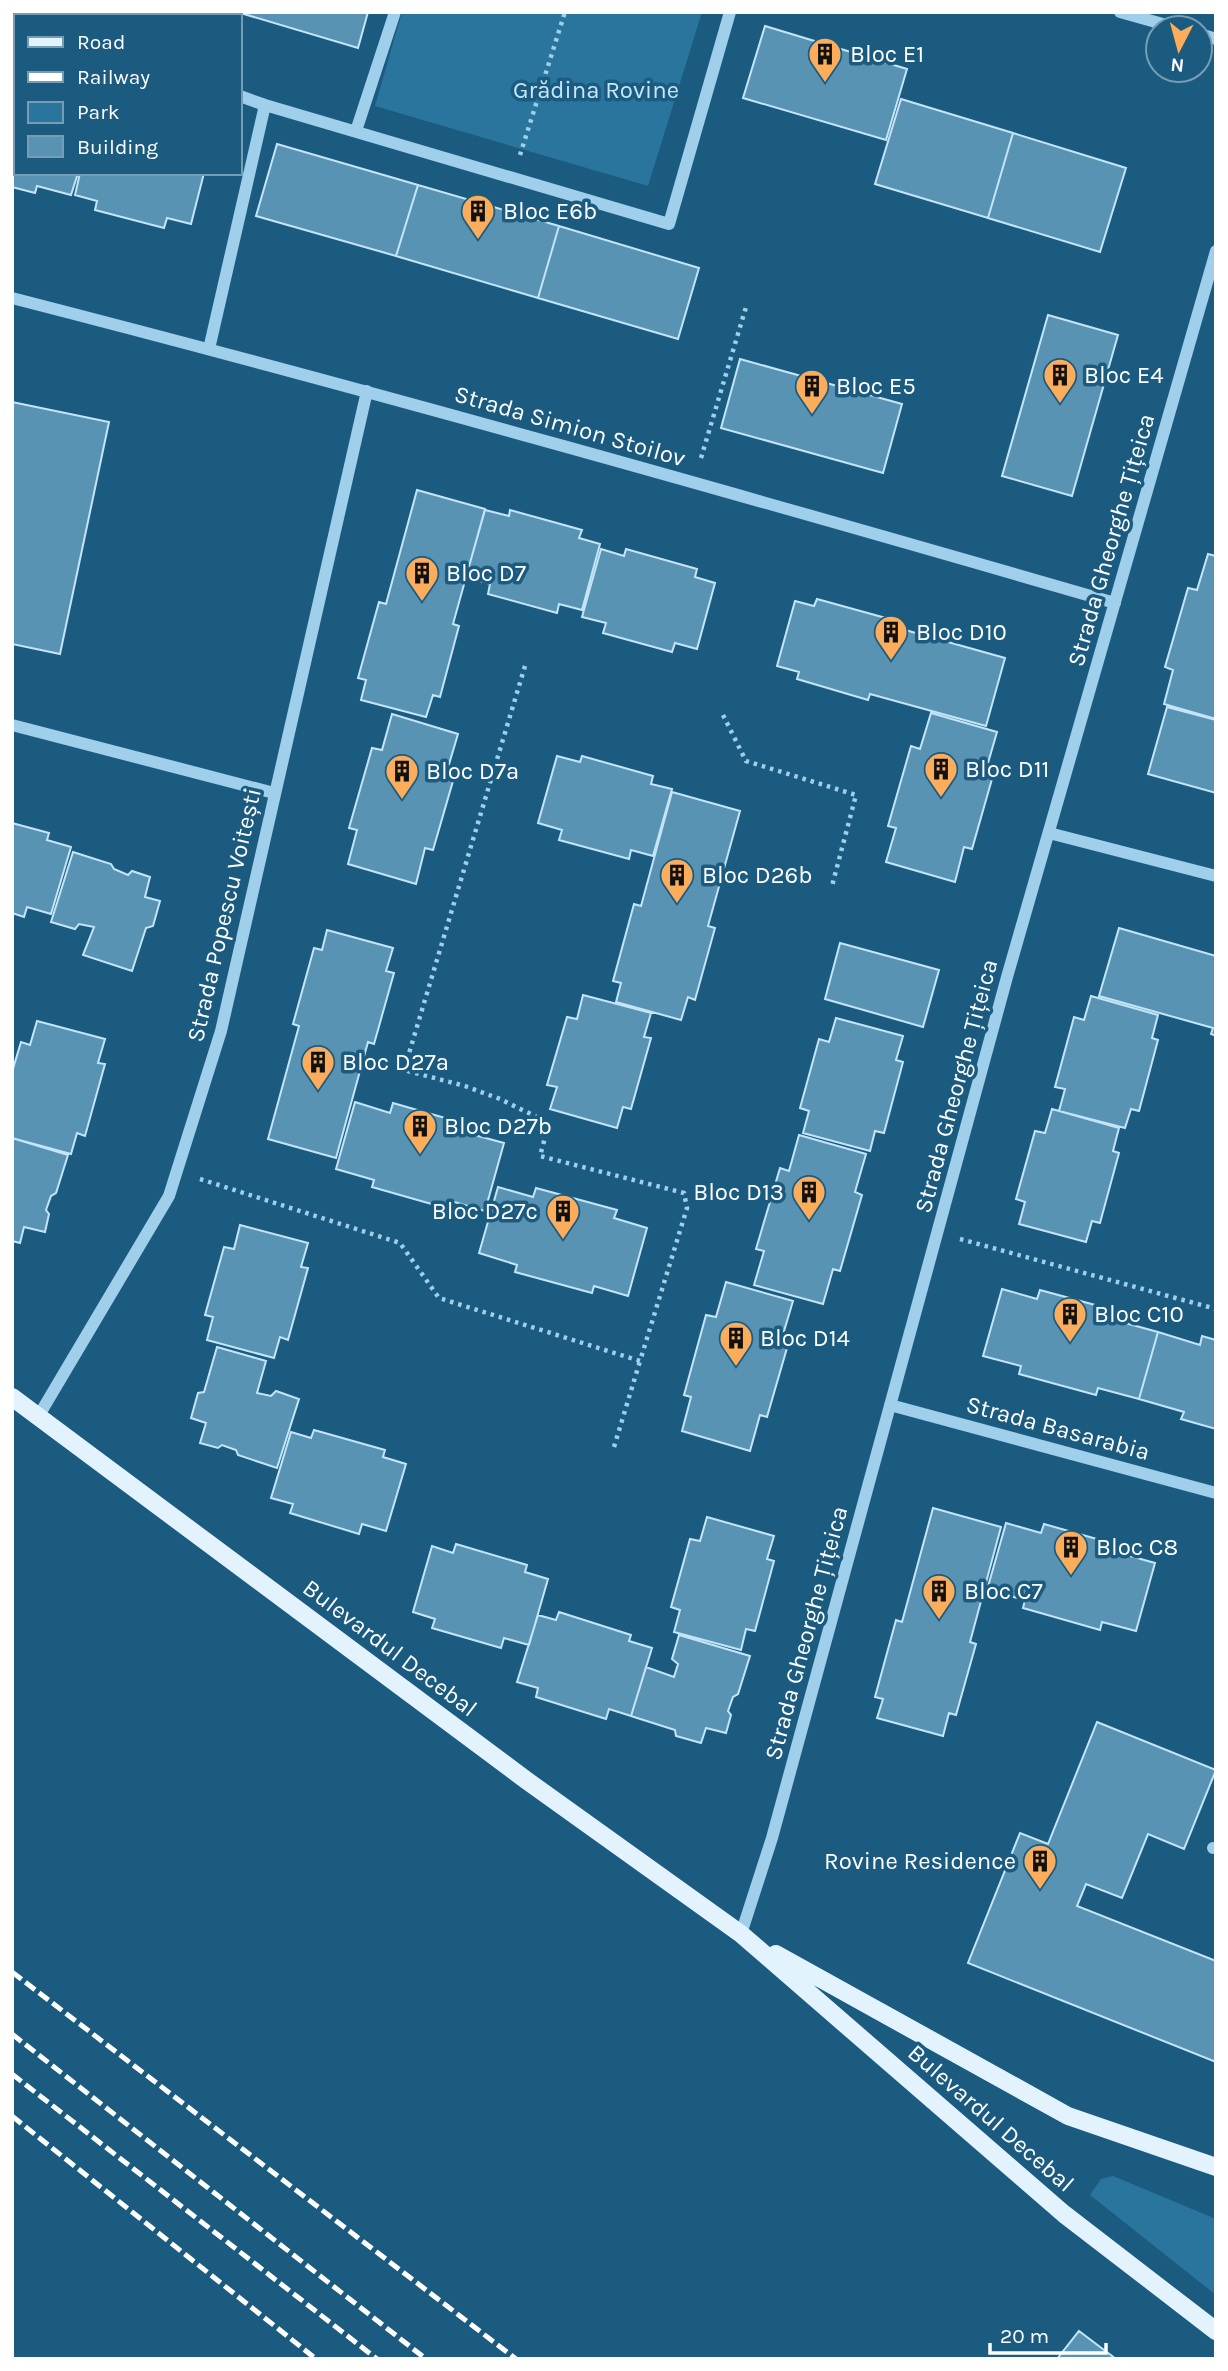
<svg xmlns="http://www.w3.org/2000/svg" width="1228" height="2371" font-family="Karla,sans-serif">
  <style>
    .green { fill: #2a759d }
    .building { fill: #5993b3; stroke: #c3e5f7; stroke-width: 2 }
    .lines { fill: none; stroke-linecap: round; stroke-linejoin: round }
    .path { stroke: #9fcfea; stroke-width: 4.5; stroke-dasharray: 3.5 5; stroke-linecap: butt }
    .minor { stroke: #9fcfea; stroke-width: 12 }
    .major { stroke: #e2f3fe; stroke-width: 18 }
    .rail { stroke: #fff; stroke-width: 5; stroke-dasharray: 12 5; stroke-linecap: butt }
    .labels { text-anchor: middle; stroke-width: 7; stroke-linejoin: round; paint-order: stroke }
    .poi-label { font-size: 24px; fill: #fff; stroke: #1b5b80; text-anchor: start }
    .park-label { font-size: 24px; fill: #c3e5f7; stroke: #1b5b80 }
    .street-label { font-size: 24px; fill: #fff; stroke: #1b5b80 }
  </style>
  <rect width="100%" height="100%" fill="#1b5b80"/>
  <path class="green" d="M402 12H702L648 186 375 106Z
    M1113 2176 1216 2219V2295L1090 2195 1101 2179Z"/>
  <path class="building" d="M237 12H368L358 48Z
    M765 26 907 69 886 140 743 98Z
    M12 97 16 98V173H78L71 195 37 186 35 193 12 187Z
    M901 99 1013 133 988 218 875 184Z
    M1013 133 1126 168 1100 252 988 218Z
    M277 144 418 185 396 256 256 216Z
    M80 173H204L191 224 167 218 164 228 95 210 97 201 75 195Z
    M418 185 559 226 538 298 396 256Z
    M559 226 699 268 678 339 538 298Z
    M1048 315 1118 335 1072 496 1002 476Z
    M740 359 902 404 883 473 721 428Z
    M12 402 109 422 60 654 12 644Z
    M417 490 485 509 453 624 459 626 440 697 433 695 426 717 361 700 366 680 358 678 379 602 386 604Z
    M485 510 509 516 510 510 582 530 579 538 600 544 582 610 559 604 557 613 488 594 490 584 466 577Z
    M601 549 624 556 626 549 697 569 695 577 715 583 697 649 675 643 672 652 603 633 606 623 582 617Z
    M1208 554 1216 556V719L1164 704 1173 670 1165 667 1188 588 1197 590Z
    M817 599 893 620 891 626 1005 658 986 726 870 694 868 700 797 679 799 672 777 666 795 601 814 606Z
    M1167 707 1216 720V793L1148 774Z
    M931 713 997 732 986 770 994 772 972 849 964 847 955 882 886 862 896 828 888 826 911 746 920 749Z
    M392 714 458 734 447 771 455 774 433 850 425 848 416 884 348 864 357 830 349 828 372 748 382 750Z
    M557 756 580 762 582 756 653 776 651 784 672 789 653 856 631 850 629 859 559 840 562 830 538 823Z
    M672 792 740 811 708 926 715 928 695 1000 688 997 681 1020 616 1002 621 983 613 981 634 904 641 906Z
    M12 823 49 833 47 840 71 847 51 914 27 907 24 917 12 913Z
    M73 852 111 864 114 869 128 875 132 871 150 877 145 897 160 901 153 926 146 928 132 971 83 955 94 927 79 924 75 929 51 922Z
    M1119 928 1216 956V1036L1211 1034 1213 1028 1099 996Z
    M327 930 393 948 386 971 394 973 374 1044 368 1042 336 1158 268 1139 299 1026 293 1024 314 948 322 950Z
    M840 943 939 970 923 1027 825 999Z
    M583 995 651 1013 644 1037 651 1038 631 1109 623 1107 617 1128 550 1109 557 1087 547 1085 567 1017 577 1019Z
    M1091 996 1158 1015 1152 1038 1158 1040 1139 1111 1131 1109 1125 1128 1059 1111 1065 1089 1055 1087 1074 1017 1084 1020Z
    M836 1018 903 1036 896 1060 903 1062 884 1133 875 1131 870 1151 803 1133 809 1111 800 1108 819 1039 829 1042Z
    M37 1021 105 1039 98 1063 105 1064 85 1136 77 1133 71 1154 12 1138V1072L21 1042 30 1045Z
    M355 1102 390 1113 393 1103 473 1126 471 1134 504 1143 485 1211 451 1201 449 1209 372 1187 374 1180 336 1169Z
    M1052 1109 1119 1128 1113 1151 1119 1153 1100 1223 1092 1221 1086 1242 1019 1224 1025 1202 1016 1199 1035 1131 1045 1133Z
    M799 1135 866 1154 855 1192 862 1195 840 1271 833 1269 823 1304 754 1285 764 1251 756 1249 780 1168 789 1171Z
    M12 1138 68 1155 56 1193 51 1196 46 1210 49 1214 45 1232 24 1227 20 1243 12 1241Z
    M498 1187 533 1197 536 1188 617 1210 614 1218 647 1228 628 1296 594 1286 592 1293 515 1272 517 1265 479 1253Z
    M240 1225 308 1243 301 1267 308 1268 288 1340 280 1337 274 1358 207 1340 213 1317 205 1315 224 1247 234 1249Z
    M726 1282 793 1301 782 1338 789 1341 767 1417 760 1415 750 1451 682 1431 691 1397 684 1395 706 1315 716 1317Z
    M1002 1289 1037 1299 1040 1290 1121 1312 1118 1321 1158 1332 1139 1399 1098 1388 1096 1395 1019 1374 1021 1366 983 1356Z
    M1158 1332 1200 1345 1202 1336 1216 1340V1429L1181 1419 1184 1412 1139 1399Z
    M217 1347 266 1361 257 1393 271 1396 276 1391 299 1399 277 1468 238 1455 236 1450 222 1445 218 1448 200 1443 206 1423 191 1418 198 1393 204 1392Z
    M314 1430 385 1450 383 1457 406 1464 386 1531 362 1524 359 1534 290 1513 293 1504 271 1498 291 1432 311 1438Z
    M933 1508 1001 1527 970 1642 976 1644 956 1715 949 1713 943 1736 877 1718 883 1699 875 1697 896 1620 902 1622Z
    M707 1517 774 1536 767 1559 774 1561 755 1631 746 1629 741 1650 674 1632 680 1610 671 1607 690 1539 700 1541Z
    M1006 1523 1041 1533 1044 1524 1125 1547 1123 1554 1155 1563 1136 1631 1102 1622 1100 1630 1023 1608 1025 1600 987 1590Z
    M456 1544 527 1565 525 1572 548 1579 529 1645 504 1638 501 1648 432 1628 435 1619 413 1612 432 1546 453 1553Z
    M559 1612 631 1635 629 1641 652 1648 631 1716 609 1709 606 1719 536 1697 538 1688 517 1682 538 1615 556 1620Z
    M679 1635 750 1656 738 1694 733 1697 728 1711 731 1715 726 1733 706 1728 701 1743 676 1736 675 1730 631 1716 646 1667 674 1677 678 1664 672 1659Z
    M1097 1722 1216 1770 1184 1849 1148 1834 1122 1898 1086 1884 1077 1906 1216 1961V2062L968 1963 1020 1833 1048 1844Z
    M1079 2331 1116 2359H1057Z"/>
  <g class="lines">
    <path class="path" d="M520 155 565 12
      M701 458 746 307
      M723 715 746 761 856 795 832 886
      M200 1179 400 1243 439 1298 640 1361 687 1208 684 1193 540 1156 549 1123 500 1099 465 1086 404 1070 525 666
      M960 1239 1216 1309
      M614 1447 640 1361"/>
    <path class="minor" d="M1120 12 1177 28
      M47 16 48 12
      M12 17 16 18
      M1200 34 1216 39
      M240 96 265 105 669 224 730 12
      M356 131 395 12
      M12 298C382 393 748 497 1115 603
      M209 349 265 105
      M12 725 274 793
      M1049 833 1216 876
      M890 1405 1216 1493
      M38 1417 169 1196 221 1031 367 391
      M1213 1848H1216
      M741 1934 772 1838 1007 977 1216 251"/>
    <path class="major" d="M12 1397 526 1780 741 1934 1064 2214 1216 2331
      M776 1954 1068 2116 1216 2167"/>
    <path class="rail" d="M12 1972 516 2359
      M12 2034 426 2359
      M12 2074 377 2359
      M12 2116 316 2359"/>
  </g>
  <defs>
    <symbol id="building-pin" viewBox="-11 -11 22 30"><path d="M0 17L-7.5 6A9.5 9.5 0 1 1 7.5 6Z" fill="#fbad5b" stroke="#1b5b80"/><path d="M-4-6H4V6H1V3H-1V6H-4ZM-2.5-4.3h1.7v1.8h-1.7ZM.8-4.3h1.7v1.8H.8ZM-2.5-1h1.7V.8h-1.7ZM.8-1h1.7V.8H.8Z" fill="#111"/></symbol>
  </defs>
  <g fill-rule="evenodd">
    <use href="#building-pin" x="806" y="35" width="38" height="52"/>
    <use href="#building-pin" x="459" y="192" width="38" height="52"/>
    <use href="#building-pin" x="1041" y="356" width="38" height="52"/>
    <use href="#building-pin" x="793" y="367" width="38" height="52"/>
    <use href="#building-pin" x="403" y="554" width="38" height="52"/>
    <use href="#building-pin" x="872" y="613" width="38" height="52"/>
    <use href="#building-pin" x="922" y="750" width="38" height="52"/>
    <use href="#building-pin" x="383" y="752" width="38" height="52"/>
    <use href="#building-pin" x="658" y="856" width="38" height="52"/>
    <use href="#building-pin" x="299" y="1043" width="38" height="52"/>
    <use href="#building-pin" x="401" y="1107" width="38" height="52"/>
    <use href="#building-pin" x="790" y="1173" width="38" height="52"/>
    <use href="#building-pin" x="544" y="1192" width="38" height="52"/>
    <use href="#building-pin" x="1051" y="1295" width="38" height="52"/>
    <use href="#building-pin" x="717" y="1319" width="38" height="52"/>
    <use href="#building-pin" x="1052" y="1528" width="38" height="52"/>
    <use href="#building-pin" x="920" y="1572" width="38" height="52"/>
    <use href="#building-pin" x="1021" y="1842" width="38" height="52"/>
  </g>
  <g class="labels">
    <g class="poi-label">
      <text x="850" y="62">Bloc E1</text>
      <text x="503" y="219">Bloc E6b</text>
      <text x="1084" y="383">Bloc E4</text>
      <text x="836" y="394">Bloc E5</text>
      <text x="446" y="581">Bloc D7</text>
      <text x="916" y="640">Bloc D10</text>
      <text x="965" y="777">Bloc D11</text>
      <text x="426" y="779">Bloc D7a</text>
      <text x="702" y="883">Bloc D26b</text>
      <text x="342" y="1070">Bloc D27a</text>
      <text x="444" y="1134">Bloc D27b</text>
      <text x="784" y="1200" text-anchor="end">Bloc D13</text>
      <text x="538" y="1219" text-anchor="end">Bloc D27c</text>
      <text x="1094" y="1322">Bloc C10</text>
      <text x="760" y="1346">Bloc D14</text>
      <text x="1096" y="1555">Bloc C8</text>
      <text x="964" y="1599">Bloc C7</text>
      <text x="1016" y="1869" text-anchor="end">Rovine Residence</text>
    </g>
    <g class="park-label">
      <text x="596" y="98">Grădina Rovine</text>
    </g>
    <g class="street-label">
      <text transform="translate(570 426) rotate(16)" y="8">Strada Simion Stoilov</text>
      <text transform="translate(1111 540) rotate(-74)" y="8">Strada Gheorghe Țițeica</text>
      <text transform="translate(224 915) rotate(-77)" y="8">Strada Popescu Voitești</text>
      <text transform="translate(956 1086) rotate(-75)" y="8">Strada Gheorghe Țițeica</text>
      <text transform="translate(1058 1428) rotate(15)" y="8">Strada Basarabia</text>
      <text transform="translate(806 1633) rotate(-75)" y="8">Strada Gheorghe Țițeica</text>
      <text transform="translate(390 1648) rotate(37)" y="8">Bulevardul Decebal</text>
      <text transform="translate(991 2118) rotate(41)" y="8">Bulevardul Decebal</text>
    </g>
  </g>
  <rect width="1228" height="2371" fill="none" stroke="#ffffff" stroke-width="28"/>
  <rect x="14" y="14" width="228" height="161" fill="#1b5b80" stroke="#769db3" stroke-width="2"/>
  <rect x="28" y="37" width="35" height="10" fill="#e2f3fe" stroke="#769db3" stroke-width="2"/>
  <text x="77" y="49" font-size="21" fill="#ffffff">Road</text>
  <rect x="28" y="72" width="35" height="10" fill="#ffffff" stroke="#769db3" stroke-width="2"/>
  <text x="77" y="84" font-size="21" fill="#ffffff">Railway</text>
  <rect x="28" y="102" width="35" height="21" fill="#2a759d" stroke="#769db3" stroke-width="2"/>
  <text x="77" y="119" font-size="21" fill="#ffffff">Park</text>
  <rect x="28" y="136" width="35" height="21" fill="#5993b3" stroke="#769db3" stroke-width="2"/>
  <text x="77" y="154" font-size="21" fill="#ffffff">Building</text>
  <g transform="translate(1179 49) rotate(186)"><circle r="33" fill="#1b5b80" stroke="#769db3" stroke-width="2"/>
  <path d="M0-5L12 26L0 18L-12 26Z" fill="#fbad5b"/>
  <text y="-10" font-size="19" font-weight="bold" text-anchor="middle" fill="#ffffff">N</text>
  </g>
  <path d="M990 2343v10h116v-10" fill="none" stroke="#ffffff" stroke-width="3.5"/>
  <text x="1000" y="2343" font-size="21" fill="#ffffff" stroke="#1b5b80" stroke-width="5" paint-order="stroke">20 m</text>
</svg>
